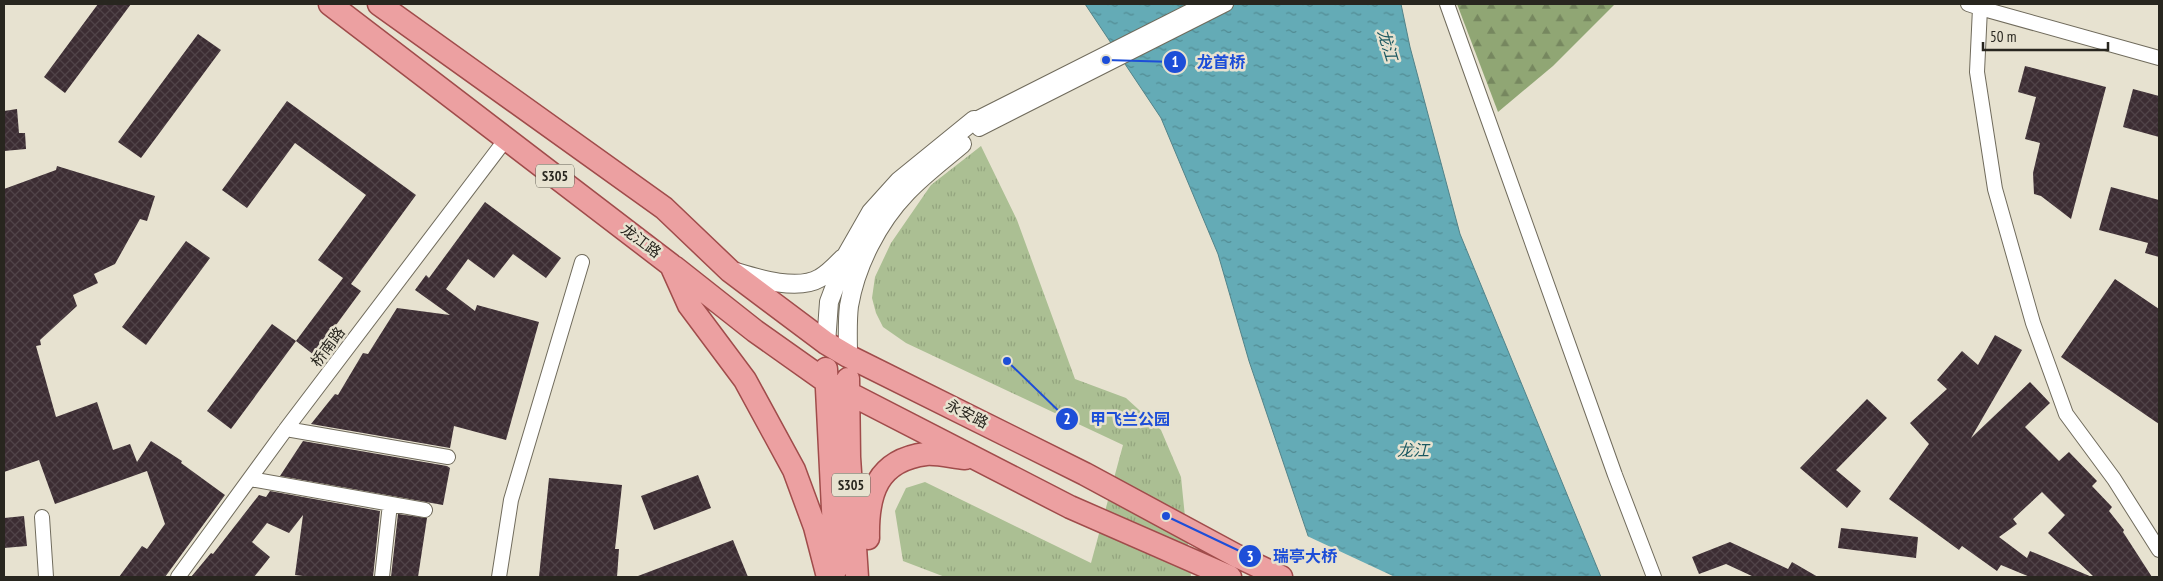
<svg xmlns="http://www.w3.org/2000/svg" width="2163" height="581" font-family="'PT Sans Narrow','Noto Sans SC',sans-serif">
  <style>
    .forest { fill: url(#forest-firs) }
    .park { fill: url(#park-tufts) }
    .water { fill: url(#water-ripples); stroke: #528389 }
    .pier { fill: #e7e2d0 }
    .building { fill: url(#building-cross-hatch) }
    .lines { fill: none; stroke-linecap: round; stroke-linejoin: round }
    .minor-casing { stroke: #706b5c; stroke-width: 16 }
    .tertiary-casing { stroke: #706b5c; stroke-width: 20 }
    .primary-casing { stroke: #a04c4b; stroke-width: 25 }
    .minor { stroke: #fff; stroke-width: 14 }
    .tertiary { stroke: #fff; stroke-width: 18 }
    .primary { stroke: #eca0a1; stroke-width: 22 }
    .labels { text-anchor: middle; stroke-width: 5; stroke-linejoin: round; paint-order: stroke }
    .shield { fill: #e7e2d0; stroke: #615e54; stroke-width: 1 }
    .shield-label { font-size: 14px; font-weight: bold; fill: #28261f }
    .street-label { font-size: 15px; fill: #28261f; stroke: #e7e2d0 }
    .water-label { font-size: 16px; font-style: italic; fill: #1b5860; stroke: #e7e2d0 }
    .leader { fill: none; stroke: #1d4ed8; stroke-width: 2 }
    .callout-dot { fill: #1d4ed8; stroke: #e7e2d0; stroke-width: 2 }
    .mark-label { font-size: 15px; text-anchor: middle; font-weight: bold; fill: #fff }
    .callout-label { font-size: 16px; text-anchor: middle; font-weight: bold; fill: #1d4ed8; stroke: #e7e2d0; stroke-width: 5; stroke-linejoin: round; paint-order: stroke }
  </style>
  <defs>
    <pattern id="forest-firs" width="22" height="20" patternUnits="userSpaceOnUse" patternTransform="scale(1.25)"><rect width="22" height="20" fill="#90a674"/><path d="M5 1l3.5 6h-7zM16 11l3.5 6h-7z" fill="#76875f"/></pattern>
    <pattern id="park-tufts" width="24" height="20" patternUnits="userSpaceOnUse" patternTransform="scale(1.25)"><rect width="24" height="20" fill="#abbf93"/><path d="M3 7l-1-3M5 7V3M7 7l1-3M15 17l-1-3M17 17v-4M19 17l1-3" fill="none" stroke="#93a47e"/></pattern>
    <pattern id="water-ripples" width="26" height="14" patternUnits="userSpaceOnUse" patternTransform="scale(1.25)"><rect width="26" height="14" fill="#64abb6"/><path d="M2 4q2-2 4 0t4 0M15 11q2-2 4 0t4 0" fill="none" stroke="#528b93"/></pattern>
    <pattern id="building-cross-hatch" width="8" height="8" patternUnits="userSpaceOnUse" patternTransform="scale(1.25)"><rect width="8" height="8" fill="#3c2d33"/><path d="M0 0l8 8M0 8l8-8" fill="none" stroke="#504348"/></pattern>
  </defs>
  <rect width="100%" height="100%" fill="#e7e2d0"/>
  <path class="forest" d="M1457 4H1615L1553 66 1498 112Z"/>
  <path class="park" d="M981 146 1017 220 1075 379 1126 398 1161 430 1181 477 1191 577H945L903 561 895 511 906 488 925 482 1091 563 1123 445 906 343 883 327 876 313 872 298 875 277 891 243 931 185Z"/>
  <path class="water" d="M1085 4H1401L1410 47 1460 234 1601 577H1322L1249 361 1218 254 1161 118Z"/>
  <path class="pier" d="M1305 535 1395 577H1319Z"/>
  <path class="building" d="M98 4H131L65 93 44 77Z
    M198 34 221 50 141 158 118 142Z
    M2025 66 2106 87 2071 219 2041 196 2034 194 2033 173 2040 143 2025 139 2036 97 2018 92Z
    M2133 89 2159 96V137L2123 127Z
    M287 101 416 195 351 284 361 291 314 355 296 341 343 278 318 260 366 195 295 143 247 208 222 190Z
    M17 109 19 133H25L26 149 4 151V111Z
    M57 166 155 196 147 221 140 219 115 264 94 274 98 283 73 295 77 306 40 340 41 345 36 346 56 417 97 402 113 450 130 444 137 462 151 441 182 461 181 463 225 495 165 577H119L142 546 147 549 165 524 147 471 55 504 39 460 4 472V189L56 170Z
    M2111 187 2159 200V257L2145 253 2148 243 2099 230Z
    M485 202 561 258 546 278 513 254 494 278 468 259 446 289 475 311 477 305 539 322 506 440 454 426 450 448 311 424 335 394 338 395 363 353 368 354 397 308 450 315 415 290 426 275 429 278Z
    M186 241 210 258 146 345 122 327Z
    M2115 279 2159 309V424L2061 357Z
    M272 324 296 341 231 429 207 411Z
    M1995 335 2022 350 1971 438 2030 382 2050 403 2025 427 2059 461 2069 452 2097 481 2092 486 2112 507 2109 511 2124 530 2123 532 2152 577H2094L2048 533 2065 515 2042 492 2013 519 2017 524 1999 537 2027 558 2030 551 2092 577H2030L2001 565 1997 571 1962 546 1959 550 1889 499 1929 444 1910 423 1947 389 1937 380 1962 351 1978 365Z
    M1867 399 1887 418 1836 470 1861 491 1847 508 1800 468Z
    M303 441 447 466 450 468 443 505 280 476Z
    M698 475 711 508 654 530 641 496Z
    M549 478 622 485 615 549H619L617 577H539Z
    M270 491 380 511 373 577H311L295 575 303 515 289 533 267 523 252 542 270 557 254 577H191L211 553 213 554 259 495 266 497Z
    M398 514 427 518 418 577H391Z
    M24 516 27 546 4 548V518Z
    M1841 528 1918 537 1916 558 1838 548Z
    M733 540 748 577H638V576Z
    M1730 542 1788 569 1792 562 1818 577H1754L1726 564 1699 574 1692 557Z"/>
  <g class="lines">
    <defs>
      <path id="minor" d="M1447 4 1615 475 1654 577
        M1968 4 1980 8 1977 72 1995 189 2033 323 2066 414 2114 479 2159 550
        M1980 8 2159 58
        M974 120 1204 4
        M979 129 1226 4
        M286 429 448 457
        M250 479 425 510
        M42 517 46 577
        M178 577 286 429 506 139
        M382 577 390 504
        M499 577 511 500 582 262"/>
      <path id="tertiary" d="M736 272C759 279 798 291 820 278 829 273 836 265 843 258
        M826 343 829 302 847 254 871 212 899 181 974 120
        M848 356C848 340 847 322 849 306 856 265 878 222 907 192 923 175 943 160 962 144"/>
      <path id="primary" d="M330 4 671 265 689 305 745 380 794 470 815 527 828 577
        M379 4 664 208 730 271 826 343 848 356 1085 474 1235 555 1281 577
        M674 267 755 331 827 382 1070 507 1230 577
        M826 369 836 569
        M848 379 849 457 857 577
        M868 538C867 494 877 460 926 454 938 453 953 457 965 458"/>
    </defs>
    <use href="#minor" class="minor-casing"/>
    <use href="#tertiary" class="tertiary-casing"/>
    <use href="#primary" class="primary-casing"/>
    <use href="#minor" class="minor"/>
    <use href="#tertiary" class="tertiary"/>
    <use href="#primary" class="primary"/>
  </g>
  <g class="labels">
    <g class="shield">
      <rect x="536" y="164.5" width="38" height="23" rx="4"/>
      <rect x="832" y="473.5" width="38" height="23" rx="4"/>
    </g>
    <g class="shield-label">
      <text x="555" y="181">S305</text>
      <text x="851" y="490">S305</text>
    </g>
    <g class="street-label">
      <text transform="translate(641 241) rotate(37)" y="5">龙江路</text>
      <text transform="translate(328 347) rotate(-53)" y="5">桥南路</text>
      <text transform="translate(967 414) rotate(27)" y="5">永安路</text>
    </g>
    <g class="water-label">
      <text transform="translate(1388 45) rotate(73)" y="6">龙江</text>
      <text x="1413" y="456">龙江</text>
    </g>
  </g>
  <path class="leader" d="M1106 60L1175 62M1007 361L1067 419M1166 516L1250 556"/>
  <g class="callout-dot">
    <circle cx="1106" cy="60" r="5"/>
    <circle cx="1007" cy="361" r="5"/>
    <circle cx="1166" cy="516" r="5"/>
    <circle cx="1175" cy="62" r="12"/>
    <circle cx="1067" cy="419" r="12"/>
    <circle cx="1250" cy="556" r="12"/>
  </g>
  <g class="mark-label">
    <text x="1175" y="67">1</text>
    <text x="1067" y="424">2</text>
    <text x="1250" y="562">3</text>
  </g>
  <g class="callout-label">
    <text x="1221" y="68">龙首桥</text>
    <text x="1130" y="425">甲飞兰公园</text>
    <text x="1305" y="562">瑞亭大桥</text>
  </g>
  <rect width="2163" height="581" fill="none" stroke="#28261f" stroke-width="10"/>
  <path d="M1983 42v8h125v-8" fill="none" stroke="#28261f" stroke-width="2.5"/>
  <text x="1990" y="42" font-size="15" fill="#28261f" stroke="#e7e2d0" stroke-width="4" paint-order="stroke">50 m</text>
</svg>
